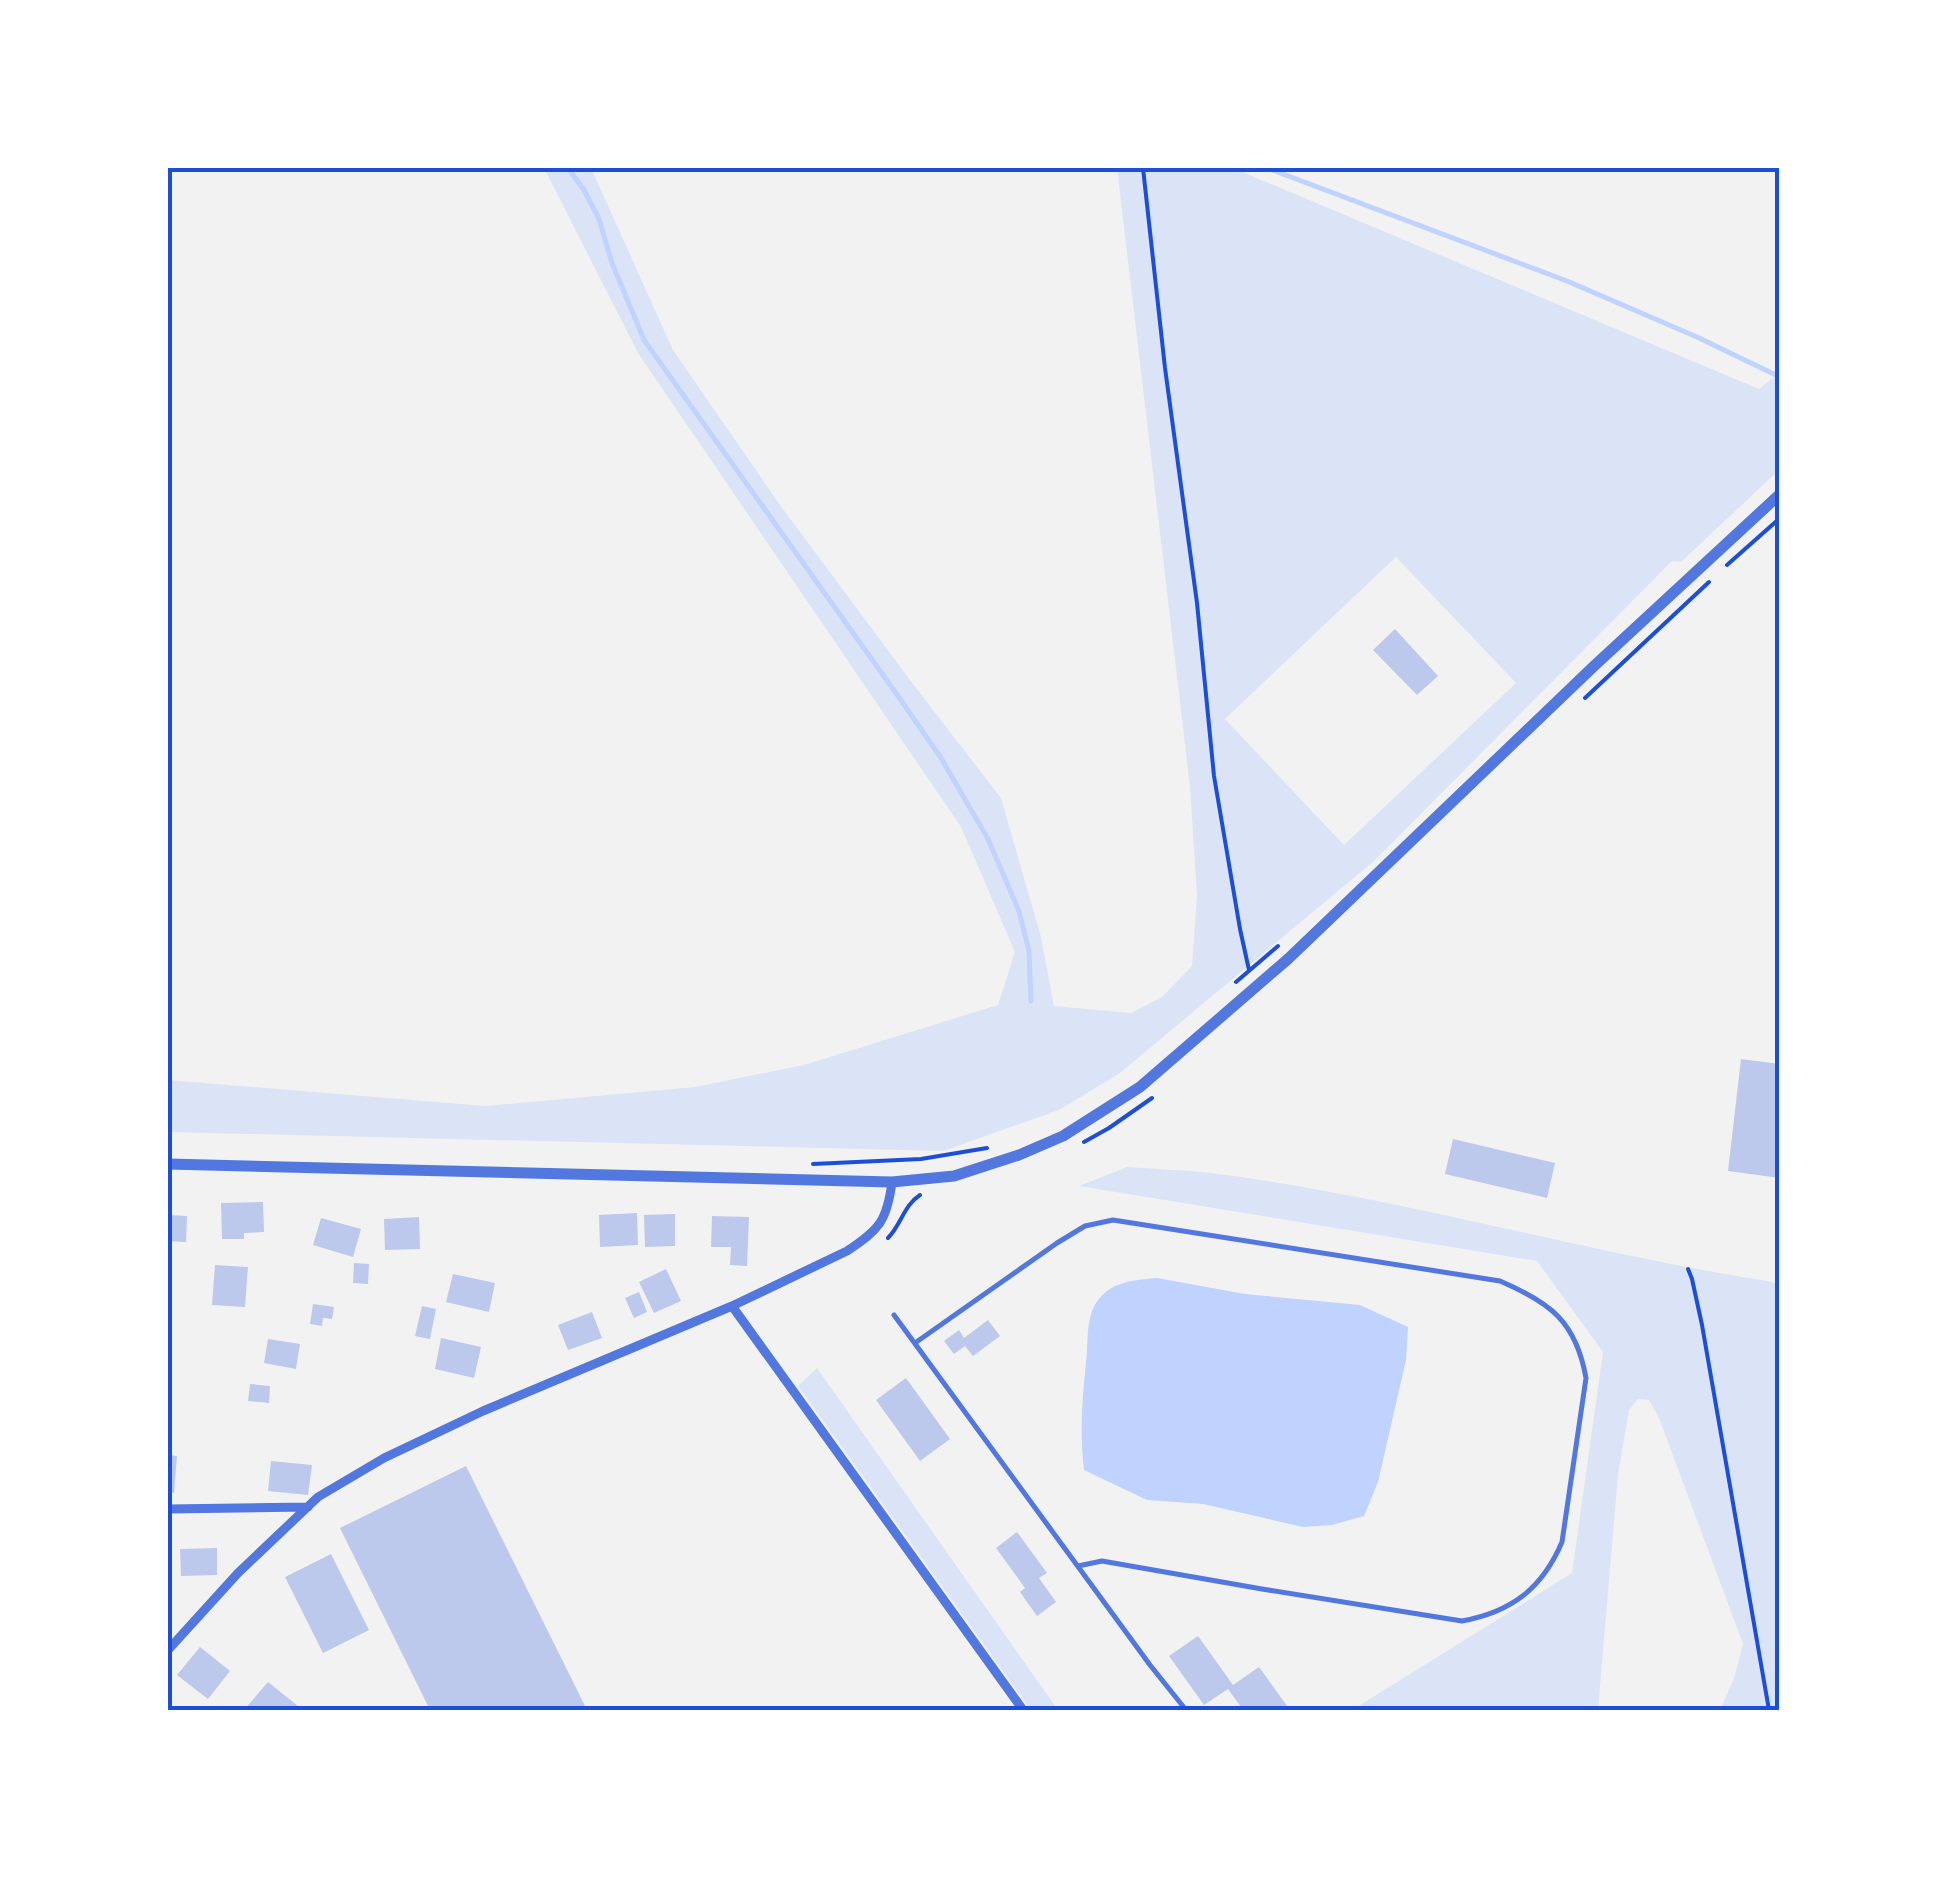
<svg xmlns="http://www.w3.org/2000/svg" width="1947" height="1878" font-family="'Public Sans',sans-serif">
  <style>
    .green { fill: #dbe4f7; fill-rule: evenodd }
    .water { fill: #bfd3fe }
    .lines { fill: none; stroke-linecap: round; stroke-linejoin: round }
    .stream { stroke: #bfd3fe; stroke-width: 5 }
    .building { fill: #bdc9ec }
    .path { stroke: #1d4ed8; stroke-width: 4 }
    .service { stroke: #5277de; stroke-width: 5 }
    .minor { stroke: #5277de; stroke-width: 9 }
    .tertiary { stroke: #5277de; stroke-width: 11 }
    .neatline { fill: none; stroke: #1d4ed8; stroke-width: 4 }
  </style>
  <rect width="100%" height="100%" fill="#f2f2f2"/>
  <path class="green" d="M544 168H591L673 350 780 505 913 684 1001 798 1041 937 1054 1006 1131 1013 1162 997 1192 966 1197 895 1190 787 1117 168H1233L1759 389 1779 373V470L1681 562 1672 561 1374 861 1120 1073 1059 1110 943 1151 168 1132V1080L485 1106 695 1087 804 1065 998 1005 1015 952 961 827 638 353ZM1396 557 1516 683 1344 845 1225 719Z
    M1127 1167C1155 1169 1183 1170 1211 1173 1402 1197 1589 1254 1779 1283V1710H1720L1734 1678 1743 1644 1659 1418 1649 1400 1638 1399 1629 1410 1618 1475 1598 1710H1352L1572 1573 1603 1352 1537 1261 1079 1186Z
    M817 1368 1058 1710H1031L798 1386Z"/>
  <path class="water" d="M1157 1278 1245 1294 1360 1305 1408 1327 1406 1360 1378 1482 1364 1516 1332 1525 1303 1527 1203 1504 1147 1500 1084 1470C1079 1427 1083 1394 1087 1352 1088 1334 1087 1314 1099 1299 1113 1281 1136 1280 1157 1278Z"/>
  <g class="lines">
    <path class="stream" d="M568 168 584 190 599 219 612 263 644 340 898 696 941 758 988 839 1019 911 1029 951 1031 1001
      M1267 168 1567 281 1697 337 1780 377"/>
  </g>
  <path class="building" d="M1395 629 1438 676 1417 695 1373 650Z
    M1741 1059 1780 1064V1178L1728 1171Z
    M1453 1139 1555 1163 1547 1198 1445 1174Z
    M263 1202 264 1232 244 1233V1239H222L221 1203Z
    M637 1213 638 1245 600 1247 599 1215Z
    M675 1214V1246L645 1247 644 1215Z
    M168 1215 187 1216 186 1242 168 1241Z
    M712 1216 749 1217 747 1266 730 1265 731 1247H711Z
    M419 1217 420 1249 385 1250 384 1219Z
    M321 1218 361 1229 353 1257 313 1245Z
    M354 1263 369 1264 368 1284 353 1283Z
    M215 1265 248 1267 245 1307 212 1305Z
    M666 1269 681 1301 654 1313 639 1282Z
    M453 1274 495 1283 489 1312 446 1302Z
    M639 1292 647 1312 634 1318 625 1298Z
    M313 1304 334 1307 332 1319 323 1318 322 1326 310 1324Z
    M422 1306 436 1309 430 1339 415 1336Z
    M592 1312 602 1338 568 1350 558 1325Z
    M988 1320 1000 1336 973 1356 965 1346 954 1354 944 1341 959 1330 964 1338Z
    M441 1338 481 1347 474 1378 435 1369Z
    M268 1339 300 1344 296 1369 264 1363Z
    M906 1378 950 1439 920 1461 876 1400Z
    M250 1384 270 1386 269 1403 248 1401Z
    M168 1455 177 1456 174 1493 168 1492Z
    M271 1461 312 1465 308 1495 268 1491Z
    M466 1466 587 1710H430L340 1528Z
    M1017 1532 1047 1573 1039 1578 1056 1602 1037 1616 1020 1592 1025 1588 996 1548Z
    M217 1548V1575L181 1576 180 1549Z
    M331 1554 369 1630 323 1653 285 1577Z
    M1198 1636 1233 1685 1259 1667 1290 1710H1243L1228 1689 1204 1705 1169 1656Z
    M200 1647 230 1671 208 1699 177 1675Z
    M268 1682 303 1710H244Z"/>
  <g class="lines">
    <path class="path" d="M1143 168 1165 368 1197 603 1214 776 1240 929 1249 970
      M1727 565 1780 518
      M1585 698 1709 582
      M1236 982 1278 946
      M1084 1142 1109 1128 1152 1098
      M813 1164 921 1159 987 1148
      M888 1238C901 1225 904 1205 920 1195
      M1688 1269 1692 1279 1702 1325 1769 1710"/>
    <path class="service" d="M894 1315 1150 1665 1186 1710
      M915 1343 1057 1243 1085 1226 1113 1220 1500 1281C1551 1303 1576 1322 1586 1378L1562 1542C1542 1589 1511 1612 1462 1621L1262 1589 1102 1561 1078 1566"/>
    <path class="minor" d="M732 1306 1023 1710
      M168 1509 308 1507
      M168 1650 238 1573 318 1497 384 1458 483 1411 732 1306 847 1251C879 1230 887 1221 892 1182"/>
    <path class="tertiary" d="M168 1164 892 1182 954 1176 1019 1155 1063 1136 1140 1087 1288 959 1593 667 1780 494"/>
  </g>
  <rect width="1947" height="1878" fill="none" stroke="#ffffff" stroke-width="340"/>
  <rect x="170" y="170" width="1607" height="1538" class="neatline"/>
</svg>
